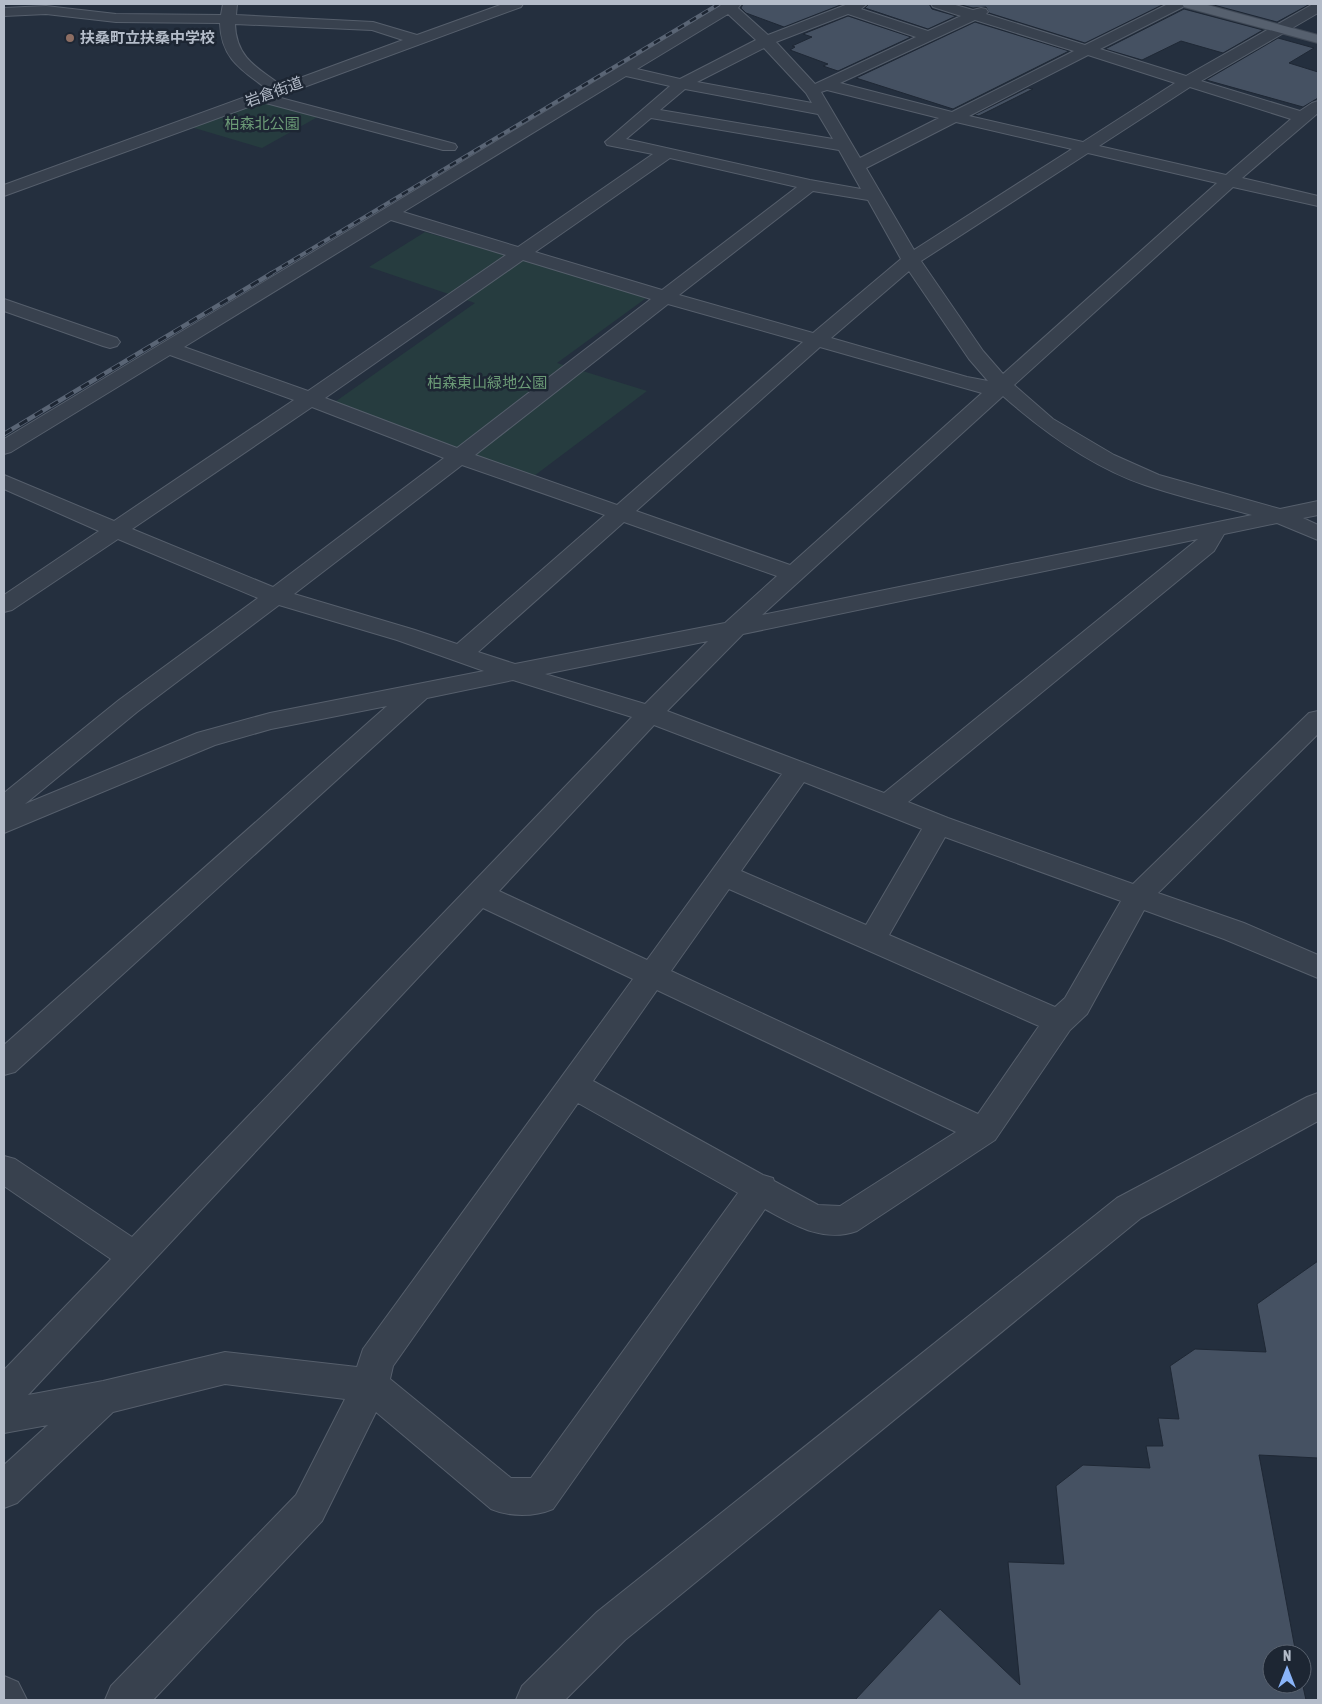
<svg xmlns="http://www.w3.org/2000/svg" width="1322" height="1704" font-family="'Asap Condensed','Noto Sans JP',sans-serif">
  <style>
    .green { fill: #263c3f }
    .building { fill: #455162; stroke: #1f2835 }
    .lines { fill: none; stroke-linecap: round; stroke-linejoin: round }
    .minor-casing { stroke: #565f6c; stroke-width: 2 }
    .major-casing { stroke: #414a57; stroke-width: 2 }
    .minor { fill: #38414e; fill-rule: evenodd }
    .major { fill: #56606e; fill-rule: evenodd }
    .rail-far1-casing { stroke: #5a6575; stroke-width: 4 }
    .rail-casing { stroke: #5a6575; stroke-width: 4.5 }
    .rail-far1 { stroke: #1d2633; stroke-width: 2.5; stroke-dasharray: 7; stroke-linecap: butt }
    .rail { stroke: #1d2633; stroke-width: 3; stroke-dasharray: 9; stroke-linecap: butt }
    .education-dot { fill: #8d6e63; stroke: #1d2633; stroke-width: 2 }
    .labels { text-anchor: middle; stroke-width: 5; stroke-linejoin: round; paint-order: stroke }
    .far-poi-label { font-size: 15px; font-weight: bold; fill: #b4bcc9; stroke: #1d2633; text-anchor: start }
    .far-street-label { font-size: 15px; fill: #b4bcc9; stroke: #1d2633 }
    .far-park-label { font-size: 15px; fill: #6b9a76; stroke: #1d2633 }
  </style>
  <rect width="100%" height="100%" fill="#242f3e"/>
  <path class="green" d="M262 100 323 114 262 148 191 127Z
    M425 232 649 296 557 363 647 391 534 476 332 404 475 303 369 267Z"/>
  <path class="building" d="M743 4H843L784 27 746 13 741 8Z
    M869 4H929L932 9 956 16 928 29 865 8Z
    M958 4H1164L1085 43 989 13 986 7 973 8Z
    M1210 4H1310L1277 22Z
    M1184 9 1263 30 1223 53 1181 41 1142 60 1105 49Z
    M848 16 911 37 838 71 823 66 828 64 790 50 795 47 792 46 812 37 803 34Z
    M975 22 1069 51 953 109 856 78Z
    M1278 38 1314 48 1289 63 1318 72V98L1303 107 1206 80Z
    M1028 88 1033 89 979 116 974 115Z
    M1318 1261V1458L1259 1455 1296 1654H1272V1684H1302V1682L1306 1700H855L940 1609 1020 1685 1008 1562 1064 1564 1056 1486 1083 1465 1150 1468 1146 1446H1163L1158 1418 1179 1419 1170 1366 1195 1349 1266 1352 1257 1304Z"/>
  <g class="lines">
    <defs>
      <path id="minor" d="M223 4H237L236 15 373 22 417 35 503 4H523L521 7 277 97 455 144 457 147 455 150H443L262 102 4 196V185L267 89C242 70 221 59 220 23L116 22 46 14 4 16V8L46 6 116 14 221 15ZM235 24 372 30 403 40 281 85C256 67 236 57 235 24Z
        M719 4H741L738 8 768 35 848 4H867L861 9 928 31 961 16 933 7 931 4H952L973 10 981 8 986 9 988 12 986 14 1085 45 1168 4H1185L1183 7 1100 49 1186 76 1313 4H1318V13L1201 81 1300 111 1312 103 1318 101V113L1242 178 1318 196V206L1233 187 1014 385 1053 419 1114 455 1159 475 1280 509 1318 501V515L1303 518 1318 525V540L1277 523 1224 534 1214 551 908 802 948 818 1133 884 1309 713 1318 711V734L1158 893 1244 923 1318 955V978L1224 939 1144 910 1087 1014 1070 1030 995 1140 857 1231C823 1243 794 1225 765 1209L553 1509C534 1517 510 1517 491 1509L376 1412 322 1521 153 1700H105L111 1686 296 1495 345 1399 225 1384 113 1412 17 1503 4 1508V1465L48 1425 4 1433V1370L111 1259 4 1186V1156L15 1159 132 1237 632 717 513 680 427 698 15 1072 4 1075V1045L387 706 271 729 215 745 4 833V793L119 700 258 598 118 539 12 610 4 612V595L99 531 4 489V475L114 521 294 400 170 355 11 452 4 454V439L720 6ZM728 14 756 40 680 79 637 69ZM848 14 916 37 815 84 776 42ZM975 20 1074 51 952 112 840 83ZM764 48 806 93 812 103 697 82ZM1088 55 1175 83 1083 142 969 116ZM626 76 670 86 605 142 607 145 653 154 518 247 403 212ZM1190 87 1291 119 1226 175 1099 146ZM685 89 818 114 833 139 660 110ZM827 90 939 118 860 158 821 92ZM651 118 839 150 861 189 810 180 626 139ZM956 122 1072 149 914 250 866 168ZM1088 153 1217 183 1003 374 983 351 921 261ZM670 158 797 187 662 290 535 252ZM813 191 868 200 901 259 813 333 679 295ZM391 220 506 255 308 391 184 347ZM523 260 651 299 457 448 325 398ZM909 271 969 359 988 381 967 377 831 338ZM668 304 803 342 617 505 475 455ZM820 347 982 393 790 565 636 511ZM1003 396C1044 432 1092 467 1145 485 1180 497 1216 505 1252 515L762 615ZM312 407 444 458 273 587 132 529ZM462 465 605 515 457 644 415 630 294 594ZM624 522 777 576 725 623 515 664 478 652ZM1198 539 884 793 667 711 743 634ZM279 605 397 640 484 671 270 713 197 733 25 804 137 712ZM708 641 645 704 545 674ZM654 725 782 774 647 960 499 891ZM804 782 922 829 866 925 741 871ZM945 837 1121 901 1065 998 1055 1007 889 935ZM729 889 1039 1026 978 1114 671 971ZM483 908 633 979 363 1349 357 1367 225 1352 103 1381 28 1395ZM657 990 956 1132 840 1206 818 1205 774 1181 773 1178 763 1175 593 1081ZM578 1103 738 1193 531 1478H511L390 1379 393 1366Z
        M4 299 117 338 120 342 117 346 110 348 103 346 4 311Z
        M1318 1093V1121L1141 1218 625 1640 565 1700H516L522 1686 597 1612 1117 1198 1307 1097Z
        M4 1676 18 1682 27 1700H4Z"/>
      <path id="major" d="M1182 4H1204L1318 35V43L1184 7Z"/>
    </defs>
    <use href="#minor" class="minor-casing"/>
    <use href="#major" class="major-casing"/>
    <use href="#minor" class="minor"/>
    <use href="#major" class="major"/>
    <defs>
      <path id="rail-far1" d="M270 274 719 4"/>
      <path id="rail" d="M4 434 272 273"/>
    </defs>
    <use href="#rail-far1" class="rail-far1-casing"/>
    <use href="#rail" class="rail-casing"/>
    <use href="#rail-far1" class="rail-far1"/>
    <use href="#rail" class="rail"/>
  </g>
  <circle class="education-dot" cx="70" cy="38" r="5"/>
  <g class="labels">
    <g class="far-poi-label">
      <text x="80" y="43">扶桑町立扶桑中学校</text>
    </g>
    <g class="far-street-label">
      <text transform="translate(274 92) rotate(-20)" y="5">岩倉街道</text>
    </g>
    <g class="far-park-label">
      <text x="262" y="129">柏森北公園</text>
      <text x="487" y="388">柏森東山緑地公園</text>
    </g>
  </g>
  <rect width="1322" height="1704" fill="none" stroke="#b4bcc9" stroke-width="10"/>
  <g transform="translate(1287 1669)"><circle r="24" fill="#1d2633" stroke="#59626f"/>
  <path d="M0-4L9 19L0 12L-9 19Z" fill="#8ab4f8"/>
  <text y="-8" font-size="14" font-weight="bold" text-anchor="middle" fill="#b4bcc9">N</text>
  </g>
</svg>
